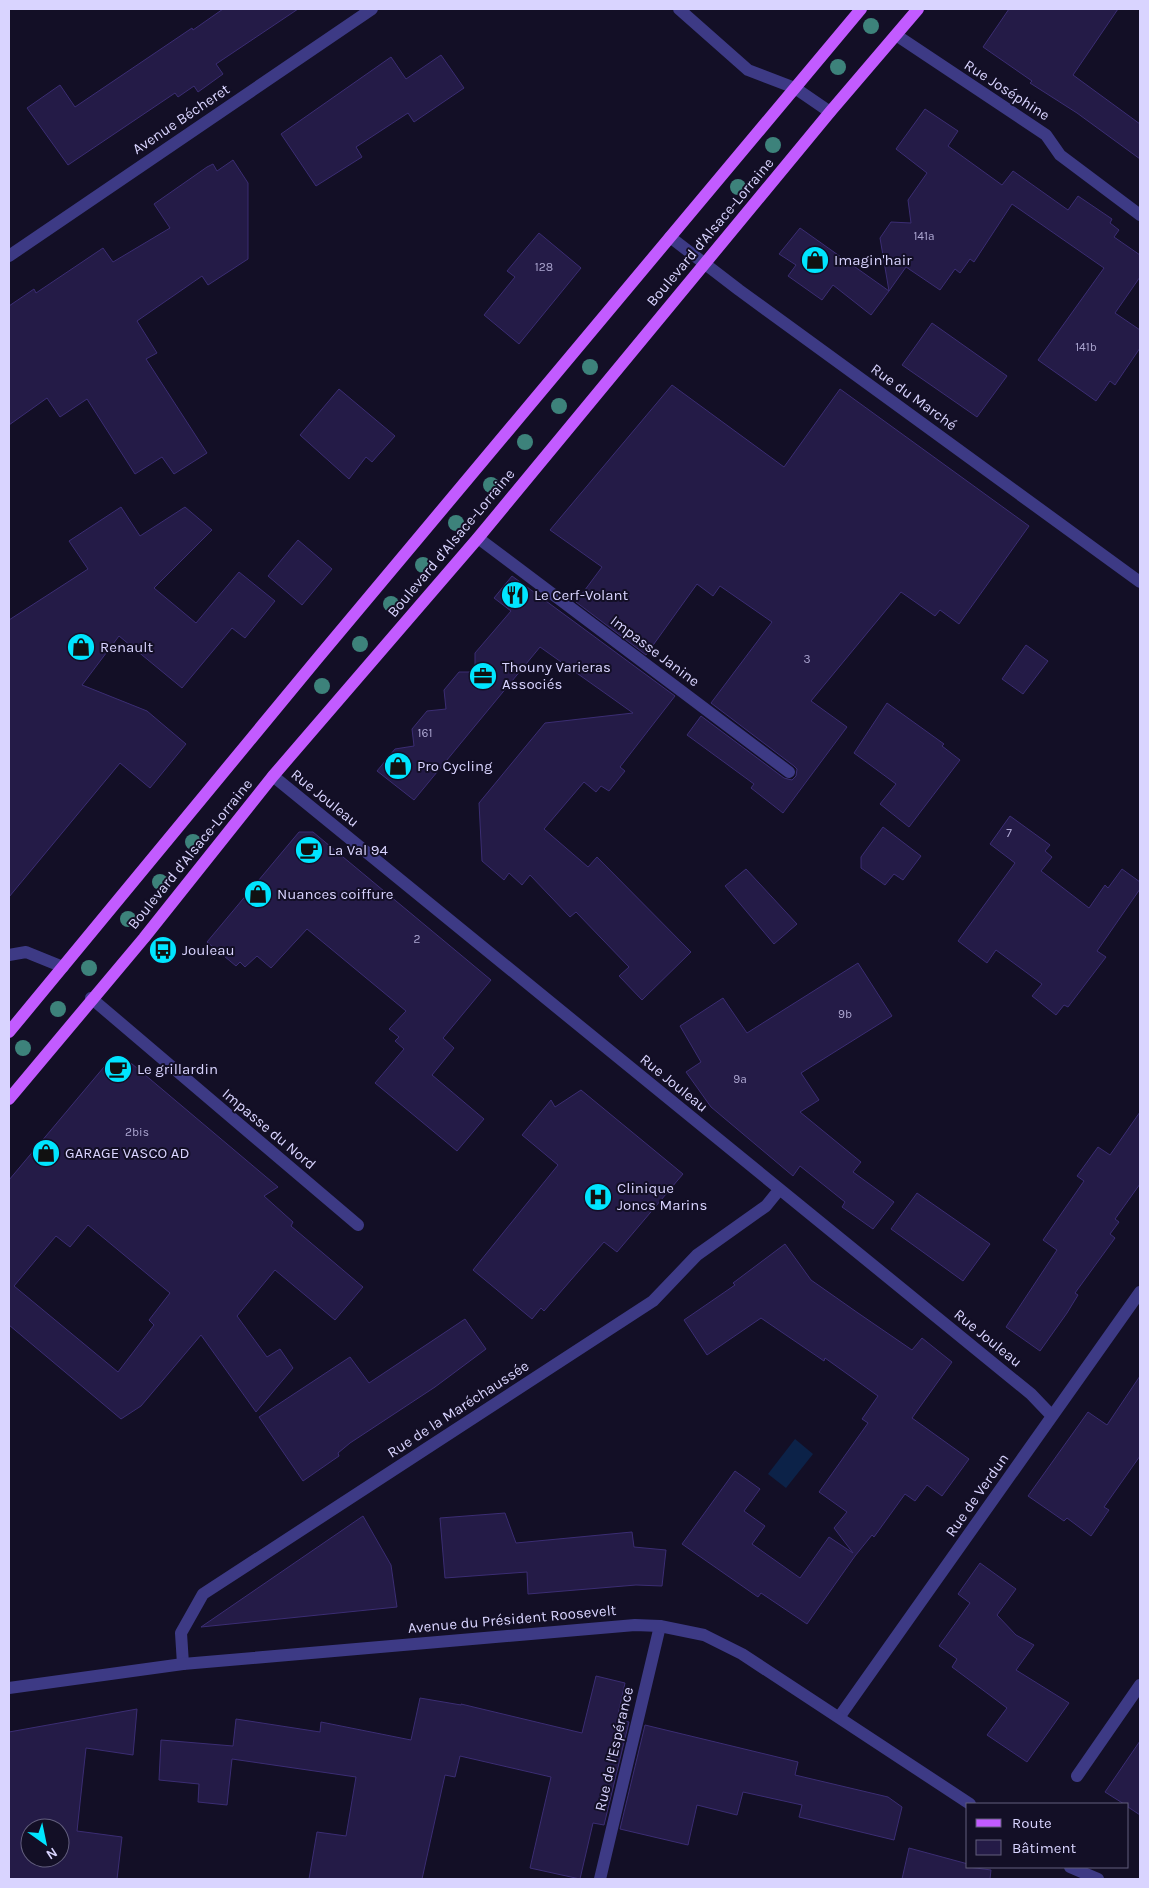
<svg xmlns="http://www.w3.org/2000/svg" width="1149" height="1888" font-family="Karla,sans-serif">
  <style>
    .water { fill: #0c2248 }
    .building { fill: #241b47; stroke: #3b2d73; fill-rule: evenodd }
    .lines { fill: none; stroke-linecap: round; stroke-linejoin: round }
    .service { stroke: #3d3a85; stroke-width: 12 }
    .minor { stroke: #3d3a85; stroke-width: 12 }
    .tertiary { stroke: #3d3a85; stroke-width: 12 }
    .primary { stroke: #c25bff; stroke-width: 12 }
    .tree { fill: #3d827b }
    .labels { text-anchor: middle; stroke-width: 4; stroke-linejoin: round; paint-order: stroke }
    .number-label { font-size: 12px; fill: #aca6d1 }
    .street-label { font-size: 15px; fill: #d9d4ff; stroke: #130f26 }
    .poi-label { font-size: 15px; fill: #d9d4ff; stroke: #130f26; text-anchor: start }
  </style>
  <rect width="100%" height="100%" fill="#130f26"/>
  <path class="water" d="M795 1439 813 1454 786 1488 768 1474Z"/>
  <path class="building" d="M223 9H298L216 64 223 74 198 92 194 86 178 97 175 93 68 165 27 108 60 85 75 107 192 28 193 30Z
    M1009 9H1118L1073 75 1140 124V159L1077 113 1030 83 1032 81 983 47Z
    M441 55 464 88 414 122 408 113 356 147 362 157 316 186 281 134 391 57 406 79Z
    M925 109 958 131 948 146 1002 185 1013 171 1068 210 1078 196 1112 219 1110 223 1119 230 1114 237 1140 255V277L1115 313 1140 330V348L1115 385 1110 381 1096 401 1038 360 1104 268 1012 204 974 262 970 259 960 273 955 269 940 290 906 267 889 291 880 238 891 222 911 223 908 200 927 173 896 149Z
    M233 160 248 183V259L208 285 202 276 137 321 157 353 146 359 207 453 174 474 162 457 135 474 87 399 60 417 47 398 9 425V306L34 289 36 293 103 248 113 262 170 228 154 204 207 167 213 164 217 171Z
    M800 228 889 291 871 315 833 285 822 300 788 276 796 265 779 254Z
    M539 233 581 268 519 344 484 315 515 277 507 271Z
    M932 323 1007 376 977 417 902 365Z
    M672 385 784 467 840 389 1029 526 959 624 940 610 935 616 901 592 811 701 847 727 783 813 751 788 754 784 687 735 701 716 784 778 792 780 796 776 797 769 794 766 711 703 772 622 720 586 713 596 697 584 646 655 576 602 602 567 550 530Z
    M339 389 395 436 372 462 366 457 349 479 300 435Z
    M121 507 140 536 185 507 212 530 154 588 196 623 239 572 275 601 245 638 232 628 182 688 119 636 82 685 147 711 186 744 150 788 120 763 9 897V620L88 569 69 541Z
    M298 540 332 569 302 605 268 576Z
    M512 576 675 696 620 767 625 771 609 791 601 786 596 792 584 782 544 829 588 867 597 857 691 952 642 1000 619 976 629 967 576 912 570 917 530 875 522 885 509 873 504 880 482 861 479 803 545 723 633 713 540 647 414 800 377 771 395 749 414 746 412 729 427 711 446 709 444 690 459 672H475V653L511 611 494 598Z
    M1026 645 1048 661 1023 694 1002 679Z
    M887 703 944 744 942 746 960 760 909 827 880 804 896 784 854 753Z
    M1010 816 1050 845 1045 851 1052 857 1041 871 1089 908 1105 885 1108 888 1122 869 1140 882V889L1097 951 1106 957 1068 1007 1064 1005 1056 1015 1032 996 1042 984 996 950 987 963 958 941 1015 863 990 844Z
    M883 827 921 856 903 880 894 874 885 885 861 868V857Z
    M299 832H313L491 980 443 1038 454 1048 432 1075 484 1119 457 1151 375 1083 404 1049 395 1041 399 1037 389 1029 406 1011 307 929 271 968 257 956 245 967 240 962 236 966 207 942Z
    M746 869 797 924 774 944 725 886Z
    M858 963 892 1016 801 1073 819 1100 800 1112 861 1162 853 1172 894 1202 873 1229 842 1207 845 1202 800 1166 793 1176 711 1107 686 1072 701 1062 680 1026 723 998 747 1033Z
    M125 1058 278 1187 264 1196 293 1222 291 1226 363 1287 335 1320 275 1270 237 1316 267 1357 280 1349 293 1368 256 1412 201 1335 141 1406 121 1419 9 1325V1180L109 1061ZM88 1225 170 1293 149 1320 154 1325 118 1372 14 1286 56 1236 70 1247Z
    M581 1090 683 1174 617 1252 604 1242 544 1311 541 1308 532 1319 473 1270 558 1165 522 1135 551 1100 555 1107Z
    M1140 1112V1184L1115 1219 1119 1222 1110 1234 1115 1238 1075 1293 1078 1295 1067 1313 1040 1351 1006 1327 1057 1250 1043 1240 1084 1181 1077 1176 1098 1147 1110 1155Z
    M917 1193 990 1244 963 1281 891 1229Z
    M785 1244 811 1280 858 1313 912 1350 922 1338 952 1362 912 1418 969 1459 942 1496 927 1485 915 1501 905 1494 874 1537 872 1535 855 1556 807 1624 761 1593 758 1597 682 1544 735 1471 760 1489 744 1511 765 1526 752 1544 800 1578 829 1537 853 1553 834 1528 847 1512 819 1492 868 1423 862 1419 878 1396 825 1358 824 1361 761 1318 707 1355 684 1320 735 1285 733 1283Z
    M465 1319 486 1349 435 1387 350 1443 338 1453 339 1456 303 1481 259 1417 350 1357 369 1383Z
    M1140 1376V1456L1104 1507 1109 1510 1091 1536 1067 1518 1064 1521 1028 1496 1088 1412 1107 1425Z
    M505 1513 516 1543 632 1532 634 1547 666 1550 662 1586 636 1585 528 1594 527 1572 445 1578 440 1518Z
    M363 1516 391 1565 397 1607 201 1627Z
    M980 1563 1016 1589 997 1615 1016 1635 1034 1645 1016 1670 1069 1703 1027 1762 987 1735 1007 1708 952 1667 957 1659 939 1646 970 1603 958 1594Z
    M596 1676 625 1683 617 1719 629 1722 604 1825 593 1823 580 1879 530 1868 551 1777 460 1756 455 1777 445 1775 422 1879H309L317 1832 346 1836 356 1777 232 1759 227 1805 198 1802 199 1784 159 1780 161 1740 233 1746 236 1719 320 1732 321 1722 411 1740 420 1698 461 1705V1704L582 1733Z
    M137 1709 133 1755 86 1748 77 1831 122 1837 117 1879H9V1732ZM30 1828H60V1858H30Z
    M645 1725 798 1762 795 1775 888 1797 902 1807 894 1840 799 1817 802 1805 743 1792 737 1815 697 1805 688 1845 620 1829Z
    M1140 1741V1815L1128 1807V1804H1124L1105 1792Z
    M909 1848 968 1864V1867L991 1870 990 1879H902Z"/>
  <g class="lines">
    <path class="service" d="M478 538 789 772"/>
    <path class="minor" d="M679 9 748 70 795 88 830 112
      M896 35 1046 135 1060 155 1140 215
      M670 237 739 290 1140 582
      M9 256 372 9
      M273 776 1031 1394 1052 1416
      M9 955 26 952 63 967
      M91 998 358 1225
      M183 1664 181 1633 203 1594 653 1301 697 1255 766 1206 779 1190
      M840 1716 1140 1292
      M1077 1776 1140 1685
      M600 1879 660 1626"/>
    <path class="tertiary" d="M9 1688 183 1664 635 1625 660 1626 704 1635 742 1654 970 1804
      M1070 1867 1098 1879"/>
    <path class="primary" d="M9 1032 317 659 861 9
      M9 1099 144 938 273 776 478 538 830 112 918 9"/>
  </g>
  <g class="tree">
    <circle cx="871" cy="26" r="8"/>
    <circle cx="838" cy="67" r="8"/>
    <circle cx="773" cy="145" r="8"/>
    <circle cx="738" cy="187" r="8"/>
    <circle cx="590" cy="367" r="8"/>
    <circle cx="559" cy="406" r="8"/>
    <circle cx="525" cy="442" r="8"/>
    <circle cx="491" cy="485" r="8"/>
    <circle cx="456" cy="523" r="8"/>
    <circle cx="423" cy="565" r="8"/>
    <circle cx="391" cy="604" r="8"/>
    <circle cx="360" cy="644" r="8"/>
    <circle cx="322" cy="686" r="8"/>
    <circle cx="193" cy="842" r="8"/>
    <circle cx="160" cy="882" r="8"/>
    <circle cx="128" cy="919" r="8"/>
    <circle cx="89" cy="968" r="8"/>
    <circle cx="58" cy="1009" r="8"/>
    <circle cx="23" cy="1048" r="8"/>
  </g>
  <defs>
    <symbol id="shop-disc" viewBox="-11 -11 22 22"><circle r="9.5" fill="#00e5ff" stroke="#130f26"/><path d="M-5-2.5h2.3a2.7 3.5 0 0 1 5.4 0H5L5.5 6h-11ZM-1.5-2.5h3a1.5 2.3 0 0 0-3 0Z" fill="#111"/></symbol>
    <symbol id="restaurant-disc" viewBox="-11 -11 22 22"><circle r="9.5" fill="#00e5ff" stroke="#130f26"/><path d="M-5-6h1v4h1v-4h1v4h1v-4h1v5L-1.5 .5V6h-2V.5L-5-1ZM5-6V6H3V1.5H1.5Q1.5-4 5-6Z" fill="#111"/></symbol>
    <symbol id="office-disc" viewBox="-11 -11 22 22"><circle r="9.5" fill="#00e5ff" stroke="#130f26"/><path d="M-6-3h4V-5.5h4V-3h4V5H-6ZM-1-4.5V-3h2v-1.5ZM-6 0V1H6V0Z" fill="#111"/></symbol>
    <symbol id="cafe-disc" viewBox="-11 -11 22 22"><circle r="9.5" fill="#00e5ff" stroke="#130f26"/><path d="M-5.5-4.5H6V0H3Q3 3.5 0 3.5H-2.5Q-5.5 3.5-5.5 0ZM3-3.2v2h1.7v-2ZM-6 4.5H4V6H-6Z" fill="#111"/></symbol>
    <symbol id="bus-disc" viewBox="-11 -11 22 22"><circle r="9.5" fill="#00e5ff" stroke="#130f26"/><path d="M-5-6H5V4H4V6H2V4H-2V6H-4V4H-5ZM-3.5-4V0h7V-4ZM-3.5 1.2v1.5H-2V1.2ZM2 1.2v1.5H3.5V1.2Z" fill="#111"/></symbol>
    <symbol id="hospital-disc" viewBox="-11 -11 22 22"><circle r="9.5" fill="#00e5ff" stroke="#130f26"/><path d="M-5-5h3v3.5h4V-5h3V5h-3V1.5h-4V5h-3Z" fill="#111"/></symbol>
  </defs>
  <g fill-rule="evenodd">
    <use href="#shop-disc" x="799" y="244" width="32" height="32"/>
    <use href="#restaurant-disc" x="499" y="579" width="32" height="32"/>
    <use href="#shop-disc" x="65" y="631" width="32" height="32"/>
    <use href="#office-disc" x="467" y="660" width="32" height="32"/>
    <use href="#shop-disc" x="382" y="750" width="32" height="32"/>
    <use href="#cafe-disc" x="293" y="834" width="32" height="32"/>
    <use href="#shop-disc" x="242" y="878" width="32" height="32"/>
    <use href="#bus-disc" x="147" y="934" width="32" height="32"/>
    <use href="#cafe-disc" x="102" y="1053" width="32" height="32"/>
    <use href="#shop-disc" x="30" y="1137" width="32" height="32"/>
    <use href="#hospital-disc" x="582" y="1181" width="32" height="32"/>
  </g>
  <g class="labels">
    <g class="number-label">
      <text x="924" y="240">141a</text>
      <text x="544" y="271">128</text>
      <text x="1086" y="351">141b</text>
      <text x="807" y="663">3</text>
      <text x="425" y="737">161</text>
      <text x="1009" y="837">7</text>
      <text x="417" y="943">2</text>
      <text x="845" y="1018">9b</text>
      <text x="740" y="1083">9a</text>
      <text x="137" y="1136">2bis</text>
    </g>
    <g class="street-label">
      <text transform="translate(1007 90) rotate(33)" y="5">Rue Joséphine</text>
      <text transform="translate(181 119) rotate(-34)" y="5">Avenue Bécheret</text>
      <text transform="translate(710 232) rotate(-50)" y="5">Boulevard d'Alsace-Lorraine</text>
      <text transform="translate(914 397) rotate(36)" y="5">Rue du Marché</text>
      <text transform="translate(451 543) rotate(-50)" y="5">Boulevard d'Alsace-Lorraine</text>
      <text transform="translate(655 651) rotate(37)" y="5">Impasse Janine</text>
      <text transform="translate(325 798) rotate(39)" y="5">Rue Jouleau</text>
      <text transform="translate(190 854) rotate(-51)" y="5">Boulevard d'Alsace-Lorraine</text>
      <text transform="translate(674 1083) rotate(39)" y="5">Rue Jouleau</text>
      <text transform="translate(269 1129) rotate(40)" y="5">Impasse du Nord</text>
      <text transform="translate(988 1338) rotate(39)" y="5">Rue Jouleau</text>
      <text transform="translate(458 1409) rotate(-33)" y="5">Rue de la Maréchaussée</text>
      <text transform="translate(977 1495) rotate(-55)" y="5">Rue de Verdun</text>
      <text transform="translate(512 1619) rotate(-5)" y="5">Avenue du Président Roosevelt</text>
      <text transform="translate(614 1749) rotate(-77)" y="5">Rue de l'Espérance</text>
    </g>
    <g class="poi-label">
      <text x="834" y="265">Imagin'hair</text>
      <text x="534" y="600">Le Cerf-Volant</text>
      <text x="100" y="652">Renault</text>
      <text x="502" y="672">Thouny Varieras<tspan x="502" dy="17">Associés</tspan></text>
      <text x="417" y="771">Pro Cycling</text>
      <text x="328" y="855">La Val 94</text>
      <text x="277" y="899">Nuances coiffure</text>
      <text x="182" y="955">Jouleau</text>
      <text x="137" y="1074">Le grillardin</text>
      <text x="65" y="1158">GARAGE VASCO AD</text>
      <text x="617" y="1193">Clinique<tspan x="617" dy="17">Joncs Marins</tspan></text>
    </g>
  </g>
  <rect width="1149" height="1888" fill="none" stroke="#d9d4ff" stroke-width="20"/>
  <rect x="966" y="1803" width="162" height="65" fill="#130f26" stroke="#625e7d"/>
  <rect x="976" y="1819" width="25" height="8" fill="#c25bff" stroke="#625e7d"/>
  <text x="1012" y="1828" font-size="15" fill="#d9d4ff">Route</text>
  <rect x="976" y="1840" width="25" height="15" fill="#241b47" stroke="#625e7d"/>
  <text x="1012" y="1853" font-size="15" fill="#d9d4ff">Bâtiment</text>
  <g transform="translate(45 1843) rotate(147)"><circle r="24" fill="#130f26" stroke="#625e7d"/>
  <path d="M0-4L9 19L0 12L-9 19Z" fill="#00e5ff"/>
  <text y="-8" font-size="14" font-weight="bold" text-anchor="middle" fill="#d9d4ff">N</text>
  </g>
</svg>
